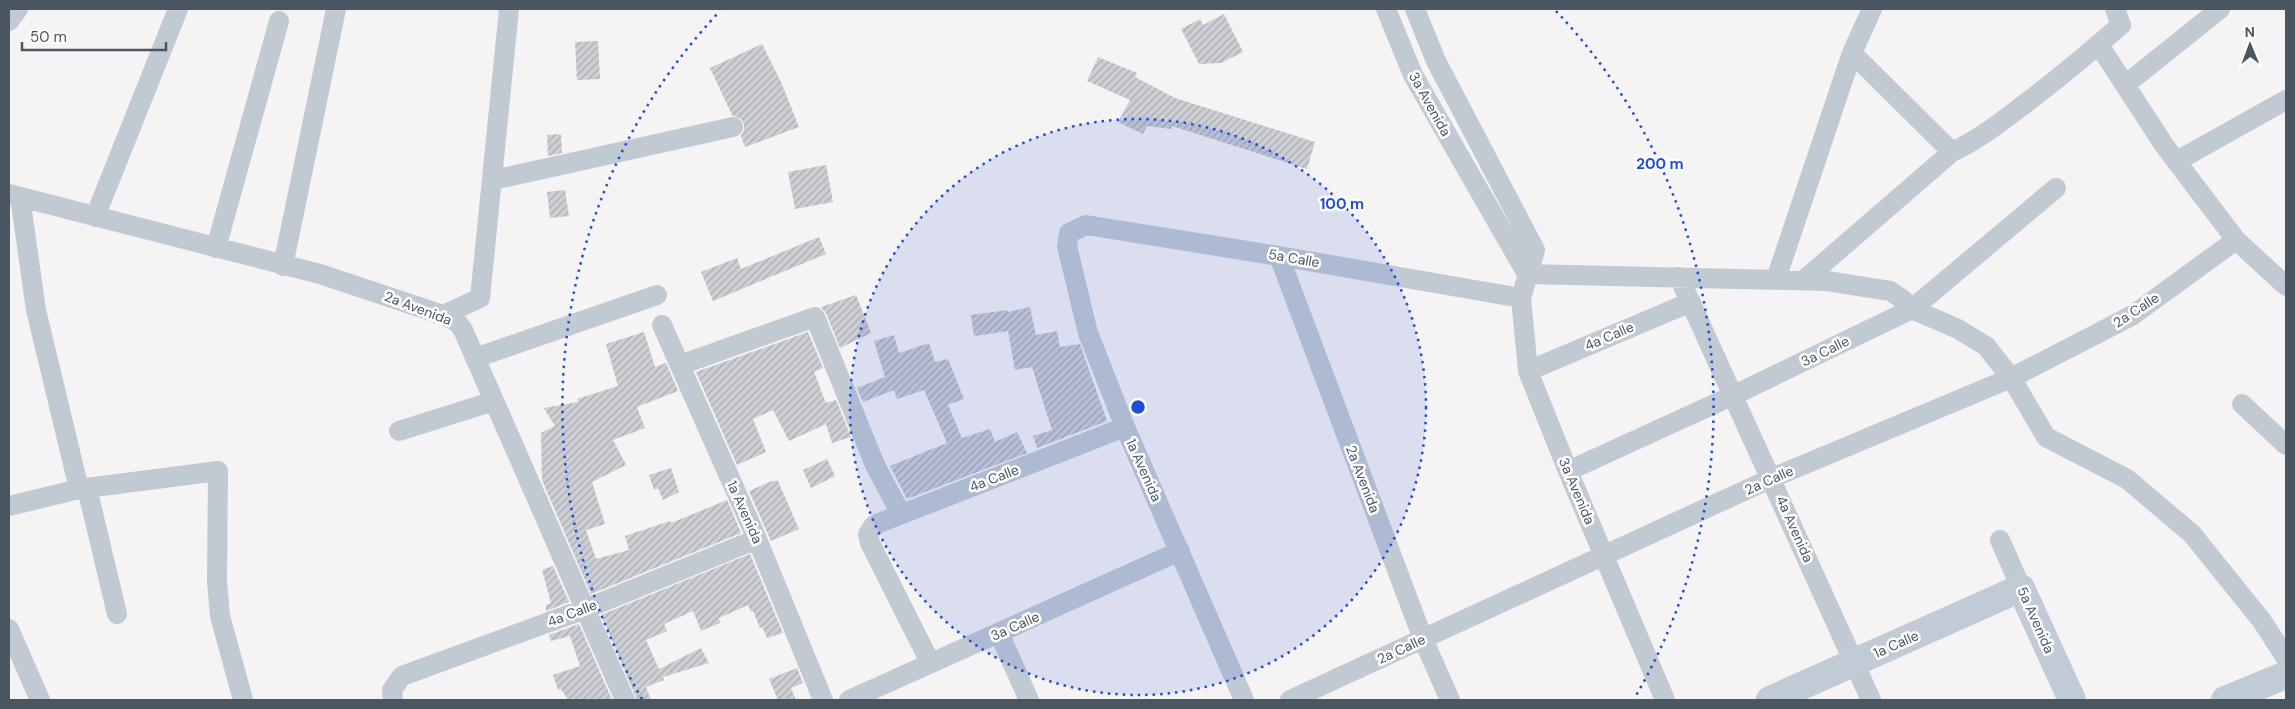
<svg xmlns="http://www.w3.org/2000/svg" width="2295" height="709" font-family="'DM Sans',sans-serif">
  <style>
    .building { fill: url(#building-hatch) }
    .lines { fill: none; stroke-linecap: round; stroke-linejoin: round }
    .street { stroke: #c1cad2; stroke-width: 20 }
    .secondary { stroke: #c1cbd6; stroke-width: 28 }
    .ring { fill: none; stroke: #1d4ed8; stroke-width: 2.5; stroke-dasharray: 2.5 5 }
    .labels { text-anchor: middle; stroke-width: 5; stroke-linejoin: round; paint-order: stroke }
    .street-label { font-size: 14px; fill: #4a5661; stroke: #fff }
    .centre { fill: #1d4ed8; stroke: #fff; stroke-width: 2.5 }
    .ring-label { font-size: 15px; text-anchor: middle; font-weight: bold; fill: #1d4ed8; stroke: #fff; stroke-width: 5; stroke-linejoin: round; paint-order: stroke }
  </style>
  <defs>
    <pattern id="building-hatch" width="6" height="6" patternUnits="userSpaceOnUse" patternTransform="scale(1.25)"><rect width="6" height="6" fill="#cdcfd5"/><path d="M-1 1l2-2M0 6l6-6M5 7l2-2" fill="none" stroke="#a8abb0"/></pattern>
  </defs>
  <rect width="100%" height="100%" fill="#f5f3f3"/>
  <path class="building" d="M1224 14 1243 52 1221 63 1199 64 1181 29 1200 19 1203 25Z
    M598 41 600 79 577 80 575 42Z
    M762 44 781 82 799 127 745 147 741 136 744 130V124L741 119 732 115 710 68Z
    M1098 57 1137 73 1135 77 1175 98 1315 142 1307 169 1172 126 1171 129 1147 126 1143 134 1118 122 1130 100 1087 81Z
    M561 134 562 153 548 156 547 135Z
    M826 165 833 202 795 209 788 172Z
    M565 190 569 216 550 218 547 192Z
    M819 237 826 254 713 301 701 272 737 258 741 269Z
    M856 295 871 333 840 348 826 313 821 307Z
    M1030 307 1036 335 1057 331 1060 347 1080 344 1107 421 1037 448 1033 436 1052 430 1032 367 1015 370 1008 331 974 336 971 315 1008 310V312Z
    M644 332 655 367 666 363 678 391 637 407 645 428 613 440 626 465 592 482 605 524 586 530 596 559 629 550 625 536 670 521 671 523 727 500 741 533 591 594 542 480 541 433 555 426 544 408 578 402 577 399 618 386 606 344Z
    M808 332 823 368 814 372 826 403 836 400 851 437 832 443 826 424 789 441 773 410 753 419 766 452 737 465 696 372Z
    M894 335 899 353 929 343 935 362 948 359 964 399 948 405 962 438 990 429 995 442 1017 432 1027 453 907 499 890 466 947 443 924 390 897 399 894 390 863 402 857 388 885 377 874 341Z
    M827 459 835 476 811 488 803 470Z
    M671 468 679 492 663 500 658 488 654 490 649 475Z
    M772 481H778L799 529 771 541 749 491Z
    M750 554 783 633 767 638 762 627 760 628 753 611 751 612 748 605 719 618 720 623 701 631 693 611 664 624 667 631 646 640 659 669 701 648 709 663 663 677 664 680 646 687 651 700H637L601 615Z
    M553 566 569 602 546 611V605L551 603 542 570Z
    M579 624 612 700H568L561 689 558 690 553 675 580 666 570 636 551 641 549 635Z
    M797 668 803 683 791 688 796 700H778L769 679Z"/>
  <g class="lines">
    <path class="street" d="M1386 9 1413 75 1527 274
      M1415 9 1436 61 1535 250 1521 298 1528 371 1568 471 1665 700
      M9 21 18 9
      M2099 45 2164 145 2236 240 2286 286
      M1852 53 1952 152
      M2125 85 2220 9
      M2177 161 2286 100
      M493 180 733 127
      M9 194 320 274 443 315 457 322 463 330 625 700
      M20 197 36 310 79 489
      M95 217 178 9
      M216 248 279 21
      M1279 256 1423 639 1450 700
      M283 266 336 9
      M1527 274 1827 281 1890 291 1902 299 1912 309 1958 329 1986 346 2012 379 2046 437 2127 479 2192 534 2262 621 2286 658
      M1679 277 1871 700
      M1776 279 1852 53 1872 9
      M1804 280 1952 152C1980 139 2002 121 2026 103 2059 78 2090 52 2121 25L2115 9
      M443 315 480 298 509 9
      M662 325 757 539 823 700
      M475 358 657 295
      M680 365 815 317 875 465 901 514
      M1528 371 1691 302
      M2242 404 2286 445
      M399 431 494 401
      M1568 471 1734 395 1912 309 2056 188
      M87 488 117 614
      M9 506 79 489 218 471 217 581 220 616 243 700
      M2000 540 2021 588
      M9 629 40 700
      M999 633 1029 700
      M930 662 870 543 868 534 874 525 1125 427
      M393 700 392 690 402 676 585 609 757 539
      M849 700 1180 551
      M1244 700 1125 427 1088 333 1067 246 1069 233 1086 225 1279 256 1521 298
      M1290 700 1772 478 2011 378 2133 315 2236 240"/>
    <path class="secondary" d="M1770 700 2021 588 2072 700
      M2225 700 2286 675"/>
  </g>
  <circle cx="1138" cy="407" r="288" fill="#1d4ed8" fill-opacity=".12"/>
  <g class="ring">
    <circle cx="1138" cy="407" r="288"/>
    <path d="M642 699A576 576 0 0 1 720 11M1556 11A576 576 0 0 1 1634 699"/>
  </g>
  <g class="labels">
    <g class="street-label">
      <text transform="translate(1430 104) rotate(61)" y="5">3a Avenida</text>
      <text transform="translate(1294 258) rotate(10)" y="5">5a Calle</text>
      <text transform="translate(418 308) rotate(21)" y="5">2a Avenida</text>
      <text transform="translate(2136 310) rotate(-33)" y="5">2a Calle</text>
      <text transform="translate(1609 336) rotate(-23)" y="5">4a Calle</text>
      <text transform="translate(1825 351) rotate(-26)" y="5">3a Calle</text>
      <text transform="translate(1144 470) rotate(66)" y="5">1a Avenida</text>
      <text transform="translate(994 478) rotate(-21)" y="5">4a Calle</text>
      <text transform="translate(1363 479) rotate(69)" y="5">2a Avenida</text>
      <text transform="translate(1769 480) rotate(-24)" y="5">2a Calle</text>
      <text transform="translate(1577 491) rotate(67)" y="5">3a Avenida</text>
      <text transform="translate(745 512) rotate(66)" y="5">1a Avenida</text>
      <text transform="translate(1795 529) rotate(66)" y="5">4a Avenida</text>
      <text transform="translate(572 613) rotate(-21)" y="5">4a Calle</text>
      <text transform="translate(2036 620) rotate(66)" y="5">5a Avenida</text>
      <text transform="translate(1015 626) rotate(-24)" y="5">3a Calle</text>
      <text transform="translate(1896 644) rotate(-24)" y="5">1a Calle</text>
      <text transform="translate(1401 649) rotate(-25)" y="5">2a Calle</text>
    </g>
  </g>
  <circle cx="1138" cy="407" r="8" class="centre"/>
  <g class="ring-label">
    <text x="1660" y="169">200 m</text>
    <text x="1342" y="209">100 m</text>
  </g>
  <rect width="2295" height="709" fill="none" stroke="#4a5661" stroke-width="20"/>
  <g transform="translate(2250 45) rotate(359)" stroke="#ffffff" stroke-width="4" paint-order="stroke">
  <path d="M0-4L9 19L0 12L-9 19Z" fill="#4a5661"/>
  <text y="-8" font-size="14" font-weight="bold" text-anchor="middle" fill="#4a5661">N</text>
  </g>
  <path d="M22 42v8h144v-8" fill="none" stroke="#4a5661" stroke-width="2.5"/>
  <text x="30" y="42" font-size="15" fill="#4a5661" stroke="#ffffff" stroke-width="4" paint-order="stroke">50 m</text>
</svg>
